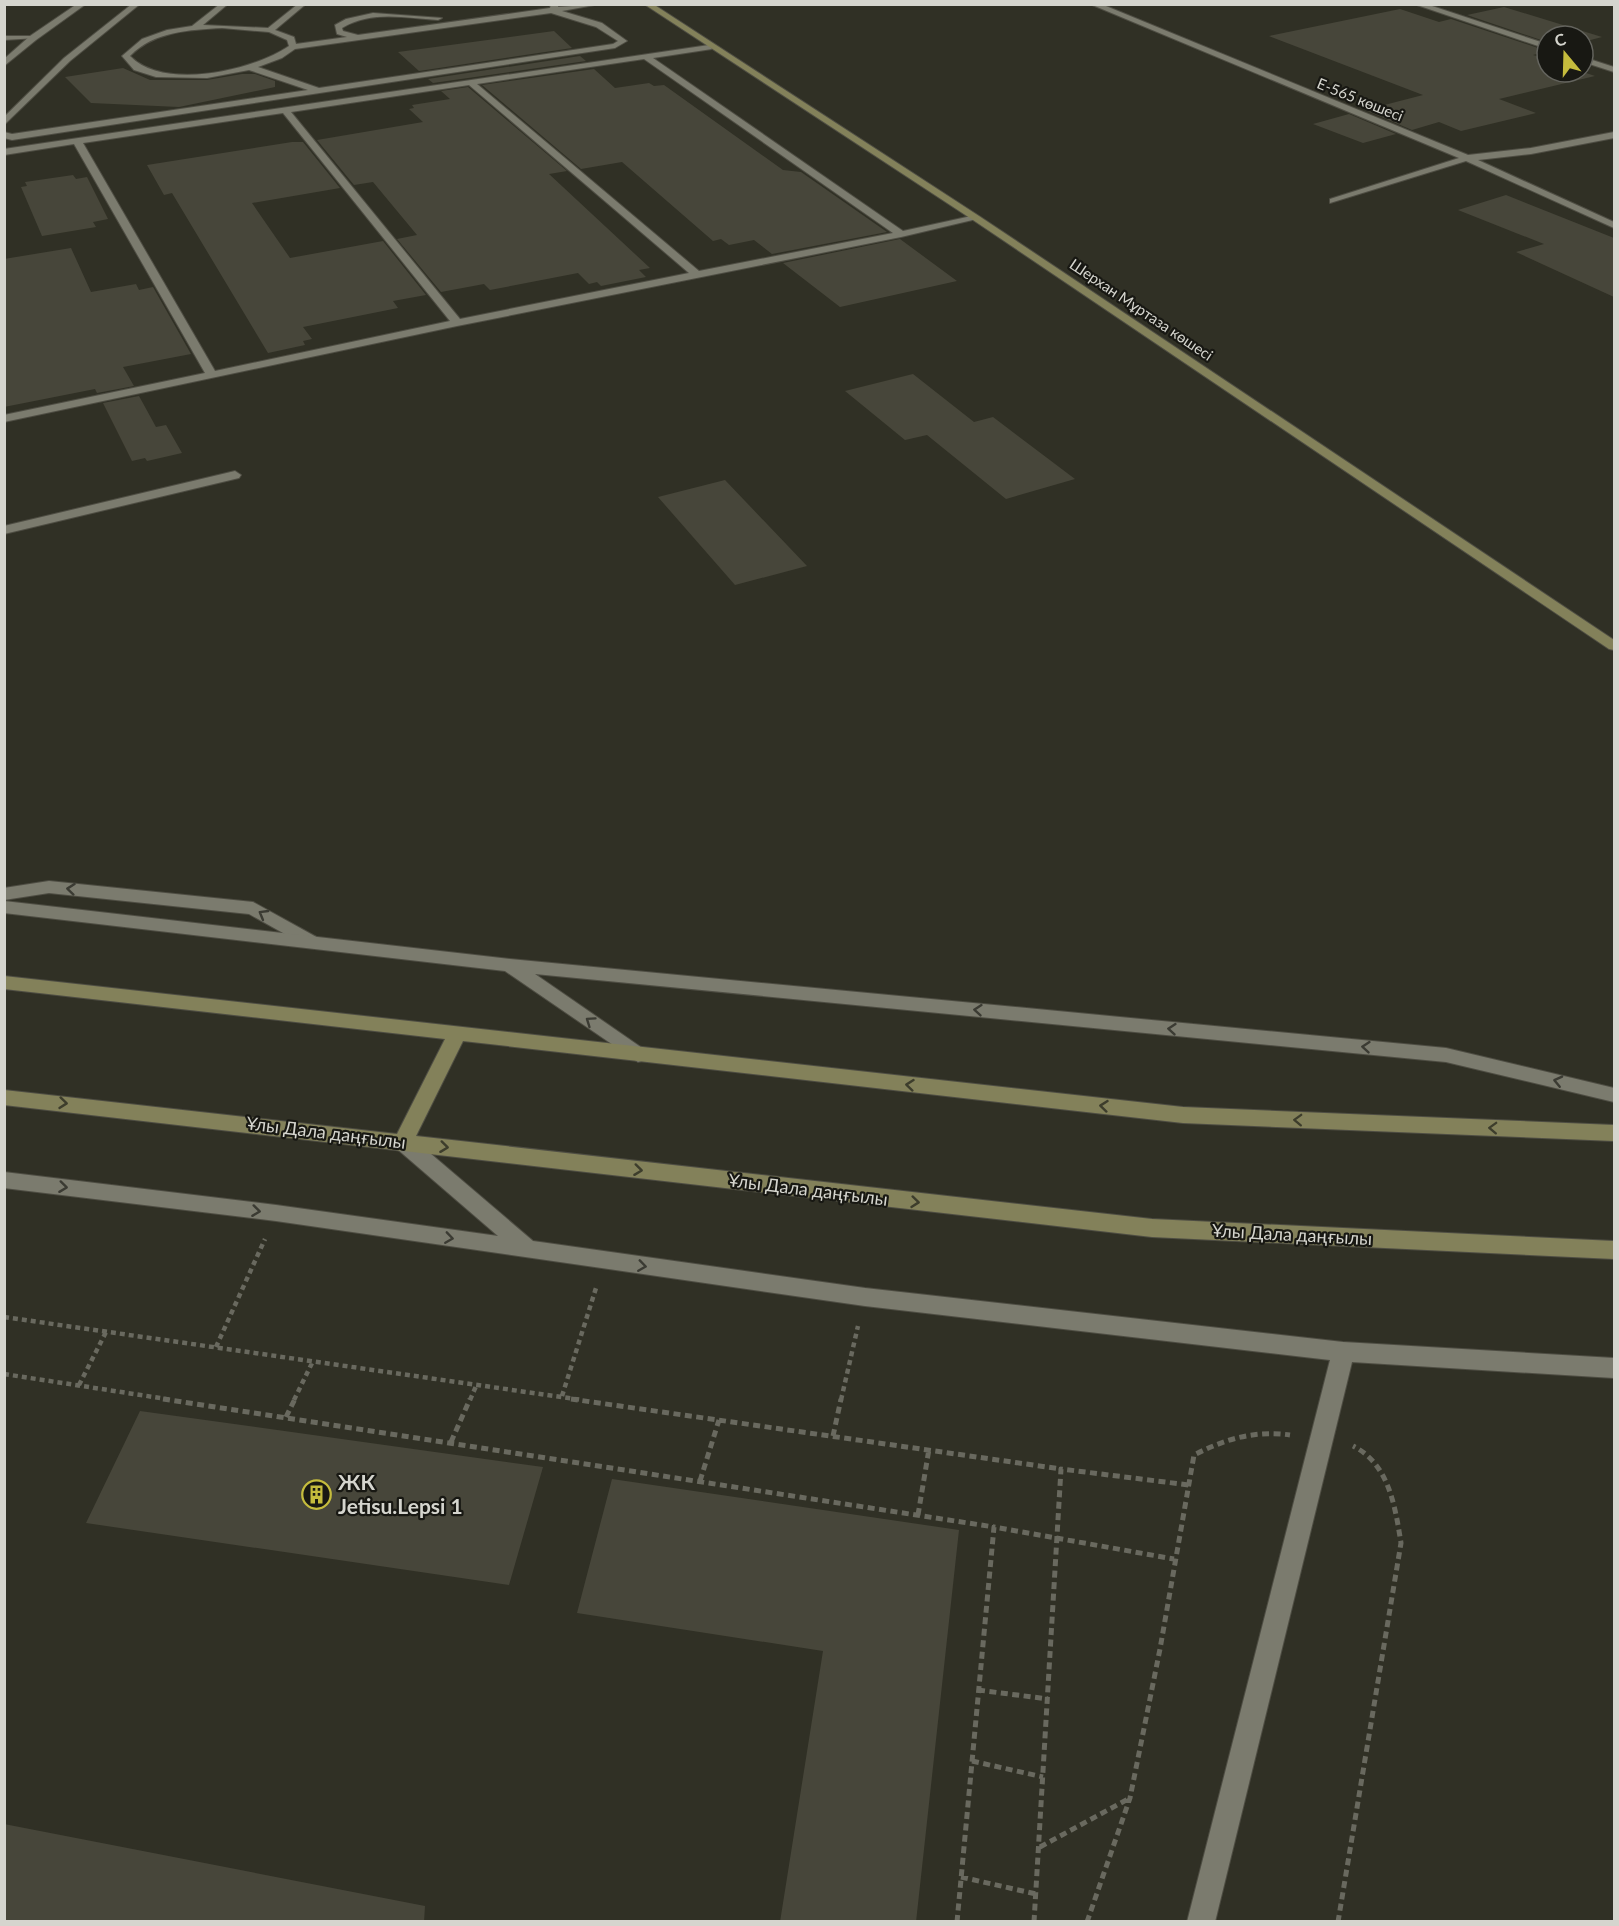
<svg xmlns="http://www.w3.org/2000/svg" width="1619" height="1926" font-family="Lato,sans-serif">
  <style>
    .building { fill: #47463a }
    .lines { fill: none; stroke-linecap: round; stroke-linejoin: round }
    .lane-casing { stroke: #4e4d43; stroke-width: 2 }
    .street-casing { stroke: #4e4d43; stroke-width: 2 }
    .secondary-casing { stroke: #4e4d43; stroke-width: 2 }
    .path-far1 { stroke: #69695f; stroke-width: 4.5; stroke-dasharray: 5 4; stroke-linecap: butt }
    .path { stroke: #69695f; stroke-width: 5; stroke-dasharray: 7 4.5; stroke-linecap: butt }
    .lane { fill: #7b7b6e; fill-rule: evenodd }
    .street { fill: #7b7b6e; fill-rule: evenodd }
    .secondary { fill: #83815a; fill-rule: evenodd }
    .oneway { stroke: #3b3b33 }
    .oneway2 { stroke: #3d3d2c }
    .labels { text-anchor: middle; stroke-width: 4.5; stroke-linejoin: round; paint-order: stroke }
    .far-street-label { font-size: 15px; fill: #d5d5ce; stroke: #181813 }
    .street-label { font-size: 18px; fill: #d5d5ce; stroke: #181813 }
    .near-poi-label { font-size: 21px; font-weight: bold; fill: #d5d5ce; stroke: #181813; text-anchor: start }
  </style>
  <rect width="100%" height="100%" fill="#303025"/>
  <path class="building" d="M1504 7 1602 37 1583 42V36H1547V42L1467 15Z
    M1400 9 1439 22 1451 19 1547 51 1533 55 1547 59V72H1583L1595 76 1499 99 1536 113 1461 131 1439 122 1412 130 1365 110 1423 95 1269 36Z
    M554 31 572 48 419 71 398 52Z
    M580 56 586 61 433 83 428 79Z
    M123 68 150 80H207L242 74H255L275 81V87L179 107 91 103 65 77Z
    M594 69 615 88 649 83 654 86 664 85 783 170 801 172 887 232 772 254 754 240 729 245 721 239 713 241 622 162 581 169 482 85Z
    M468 87 567 171 549 174 650 268 639 270 646 277 601 286 597 282 589 284 578 273 490 290 484 284 441 292 397 239 417 235 373 182 354 185 317 140 423 122 409 109 414 108 412 105 450 99 441 91Z
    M1349 114 1396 134 1363 143 1313 124Z
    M292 142H303L340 188 252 203 290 258 383 241 426 295 393 301 398 308 303 327 312 339 303 341 305 345 268 353 172 193 164 195 147 165Z
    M73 175 76 179 87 177 108 219 93 222 96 227 42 236 21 187 27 186 25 182Z
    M1506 195 1614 238V297L1516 252 1544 244 1458 210Z
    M900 239 957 281 840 307 783 263Z
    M71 248 91 292 136 284 139 290 153 287 191 354 123 367 134 386 97 393 95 389 4 407V259Z
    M913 374 974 422 993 417 1075 479 1006 499 927 435 905 440 845 391Z
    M139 396 156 427 166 425 182 453 147 461 145 458 132 461 103 403Z
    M725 480 807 566 735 585 658 497Z
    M140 1411 543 1467 509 1585 86 1523Z
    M612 1479 959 1530 916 1922H780L823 1651 577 1613Z
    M4 1824 425 1906 424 1922H4Z"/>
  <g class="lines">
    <defs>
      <path id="lane" d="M132 4H140L70 61 4 125V117L64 58Z
        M220 4H228L203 25 268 28 298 4H306L275 30 294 37 296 44 347 37 337 34 335 25 346 19 373 13 442 18 438 20C406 18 371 10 342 28L343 31 358 35 550 8 551 4H559L558 7 600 4 562 11 602 23 627 41 615 48 12 140 4 138V132L12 134 308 90 249 70 207 78 156 77 134 70 122 56 142 39 167 30 192 26ZM551 13 596 27 618 41 613 44 319 88 258 67 282 58 295 49ZM222 28 269 32 287 40 289 46C252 71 164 91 130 56 154 31 190 30 222 28Z
        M4 36H33L37 38 4 40Z
        M709 45 712 49 653 58 903 231 976 215 981 218 901 237 457 326 4 422V415L205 373 74 144 4 155V149ZM644 59 893 233 699 271 477 84ZM469 85 689 273 460 319 291 112ZM283 113 450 321 215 371 83 143Z
        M235 471 241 475 239 478 4 534V526Z
        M49 881 253 902 320 939 323 943 320 947H308L249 914 49 893 4 900V888Z"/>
      <path id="street" d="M77 4H86L36 40 4 66V59L30 36Z
        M1090 4H1101L1468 155 1531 148 1614 132V138L1531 154 1478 160 1614 222V228L1466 161 1330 203V199L1459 158Z
        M1414 4H1426L1547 44V49Z
        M1583 57 1614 67V72L1583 62Z
        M4 901 510 959 1446 1048 1614 1088V1102L1446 1062 535 974 645 1050 648 1055 645 1060 638 1062 505 971 4 913Z
        M403 1134 410 1136 533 1241 865 1288 1343 1342 1614 1358V1378L1352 1362 1215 1922H1187L1330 1360 865 1306 276 1221 4 1188V1172L276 1205 498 1236 396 1148 393 1142 396 1136Z"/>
      <path id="secondary" d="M644 4H653L979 216 1614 640V650L1609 649 973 220Z
        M4 976 1183 1107 1614 1125V1141L1183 1123 463 1041 416 1136 1152 1219 1614 1241V1259L1152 1237 4 1105V1090L397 1134 445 1039 4 989Z"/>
    </defs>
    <use href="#lane" class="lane-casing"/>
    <use href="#street" class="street-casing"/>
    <use href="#secondary" class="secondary-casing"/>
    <path class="path-far1" d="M4 1317 582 1400
      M216 1347 265 1239
      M4 1374 173 1400
      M79 1385 106 1332
      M562 1396 596 1288
      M294 1400 313 1361
      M470 1400 477 1384
      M841 1400 858 1326"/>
    <path class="path" d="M163 1399 994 1527
      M571 1399 1061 1469
      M286 1417 295 1399
      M833 1436 841 1399
      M451 1442 470 1399
      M700 1481 719 1420
      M918 1515 929 1449
      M978 1690 1048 1699
      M972 1761 1043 1777
      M1040 1847 1130 1798
      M961 1877 1036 1894
      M957 1922 994 1527 1174 1559
      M1034 1922 1061 1469 1189 1485
      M1087 1922 1130 1798 1160 1649 1194 1455C1225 1439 1255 1430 1290 1435
      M1338 1922 1401 1543C1395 1506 1389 1464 1353 1446"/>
    <use href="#lane" class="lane"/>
    <use href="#street" class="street"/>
    <use href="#secondary" class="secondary"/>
  </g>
  <defs><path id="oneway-chevron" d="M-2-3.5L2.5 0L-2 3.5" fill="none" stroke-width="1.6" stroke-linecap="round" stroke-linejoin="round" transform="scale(1.5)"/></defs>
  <g class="oneway">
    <use href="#oneway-chevron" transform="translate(71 889) rotate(-174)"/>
    <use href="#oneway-chevron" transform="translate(263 914) rotate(-150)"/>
    <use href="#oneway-chevron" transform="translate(978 1010) rotate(-175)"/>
    <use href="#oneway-chevron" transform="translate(590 1021) rotate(-145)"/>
    <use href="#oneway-chevron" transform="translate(1172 1029) rotate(-175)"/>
    <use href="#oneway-chevron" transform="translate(1366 1047) rotate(-175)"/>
    <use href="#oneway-chevron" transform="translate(1558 1081) rotate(-167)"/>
    <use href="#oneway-chevron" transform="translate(63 1187) rotate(7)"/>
    <use href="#oneway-chevron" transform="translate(256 1211) rotate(7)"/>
    <use href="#oneway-chevron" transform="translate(449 1238) rotate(8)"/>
    <use href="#oneway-chevron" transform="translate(642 1266) rotate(8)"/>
  </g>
  <g class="oneway2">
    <use href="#oneway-chevron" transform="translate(910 1085) rotate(-174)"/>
    <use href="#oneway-chevron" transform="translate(63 1103) rotate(6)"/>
    <use href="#oneway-chevron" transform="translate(1104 1106) rotate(-174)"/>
    <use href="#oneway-chevron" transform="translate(1298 1120) rotate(-178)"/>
    <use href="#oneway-chevron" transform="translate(1493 1128) rotate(-178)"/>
    <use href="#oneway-chevron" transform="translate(444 1147) rotate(7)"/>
    <use href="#oneway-chevron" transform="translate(638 1170) rotate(7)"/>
    <use href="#oneway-chevron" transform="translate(915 1202) rotate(6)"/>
  </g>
  <defs>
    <symbol id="building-ring" viewBox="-11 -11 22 22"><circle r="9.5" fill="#181813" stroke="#c5bc3d" stroke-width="1.5"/><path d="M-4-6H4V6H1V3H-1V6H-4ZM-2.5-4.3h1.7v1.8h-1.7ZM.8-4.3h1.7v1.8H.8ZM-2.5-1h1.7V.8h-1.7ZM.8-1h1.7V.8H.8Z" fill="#c5bc3d"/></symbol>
  </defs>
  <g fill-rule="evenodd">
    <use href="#building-ring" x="300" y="1478" width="33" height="33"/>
  </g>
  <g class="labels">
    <g class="far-street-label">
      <text transform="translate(1360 100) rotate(22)" y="5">Е-565 көшесі</text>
      <text transform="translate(1141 310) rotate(34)" y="5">Шерхан Мұртаза көшесі</text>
    </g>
    <g class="street-label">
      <text transform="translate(326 1133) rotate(7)" y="6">Ұлы Дала даңғылы</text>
      <text transform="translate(808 1190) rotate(7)" y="6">Ұлы Дала даңғылы</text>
      <text transform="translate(1292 1235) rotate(3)" y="6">Ұлы Дала даңғылы</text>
    </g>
    <g class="near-poi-label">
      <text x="338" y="1490">ЖК<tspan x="338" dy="24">Jetisu.Lepsi 1</tspan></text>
    </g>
  </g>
  <rect width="1619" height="1926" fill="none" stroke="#d5d5ce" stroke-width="12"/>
  <g transform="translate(1565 54) rotate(341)"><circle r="28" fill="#181813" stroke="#64645e" stroke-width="1.5"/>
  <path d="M0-4.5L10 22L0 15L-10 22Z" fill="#c5bc3d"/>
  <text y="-9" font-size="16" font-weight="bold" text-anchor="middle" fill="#d5d5ce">С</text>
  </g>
</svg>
